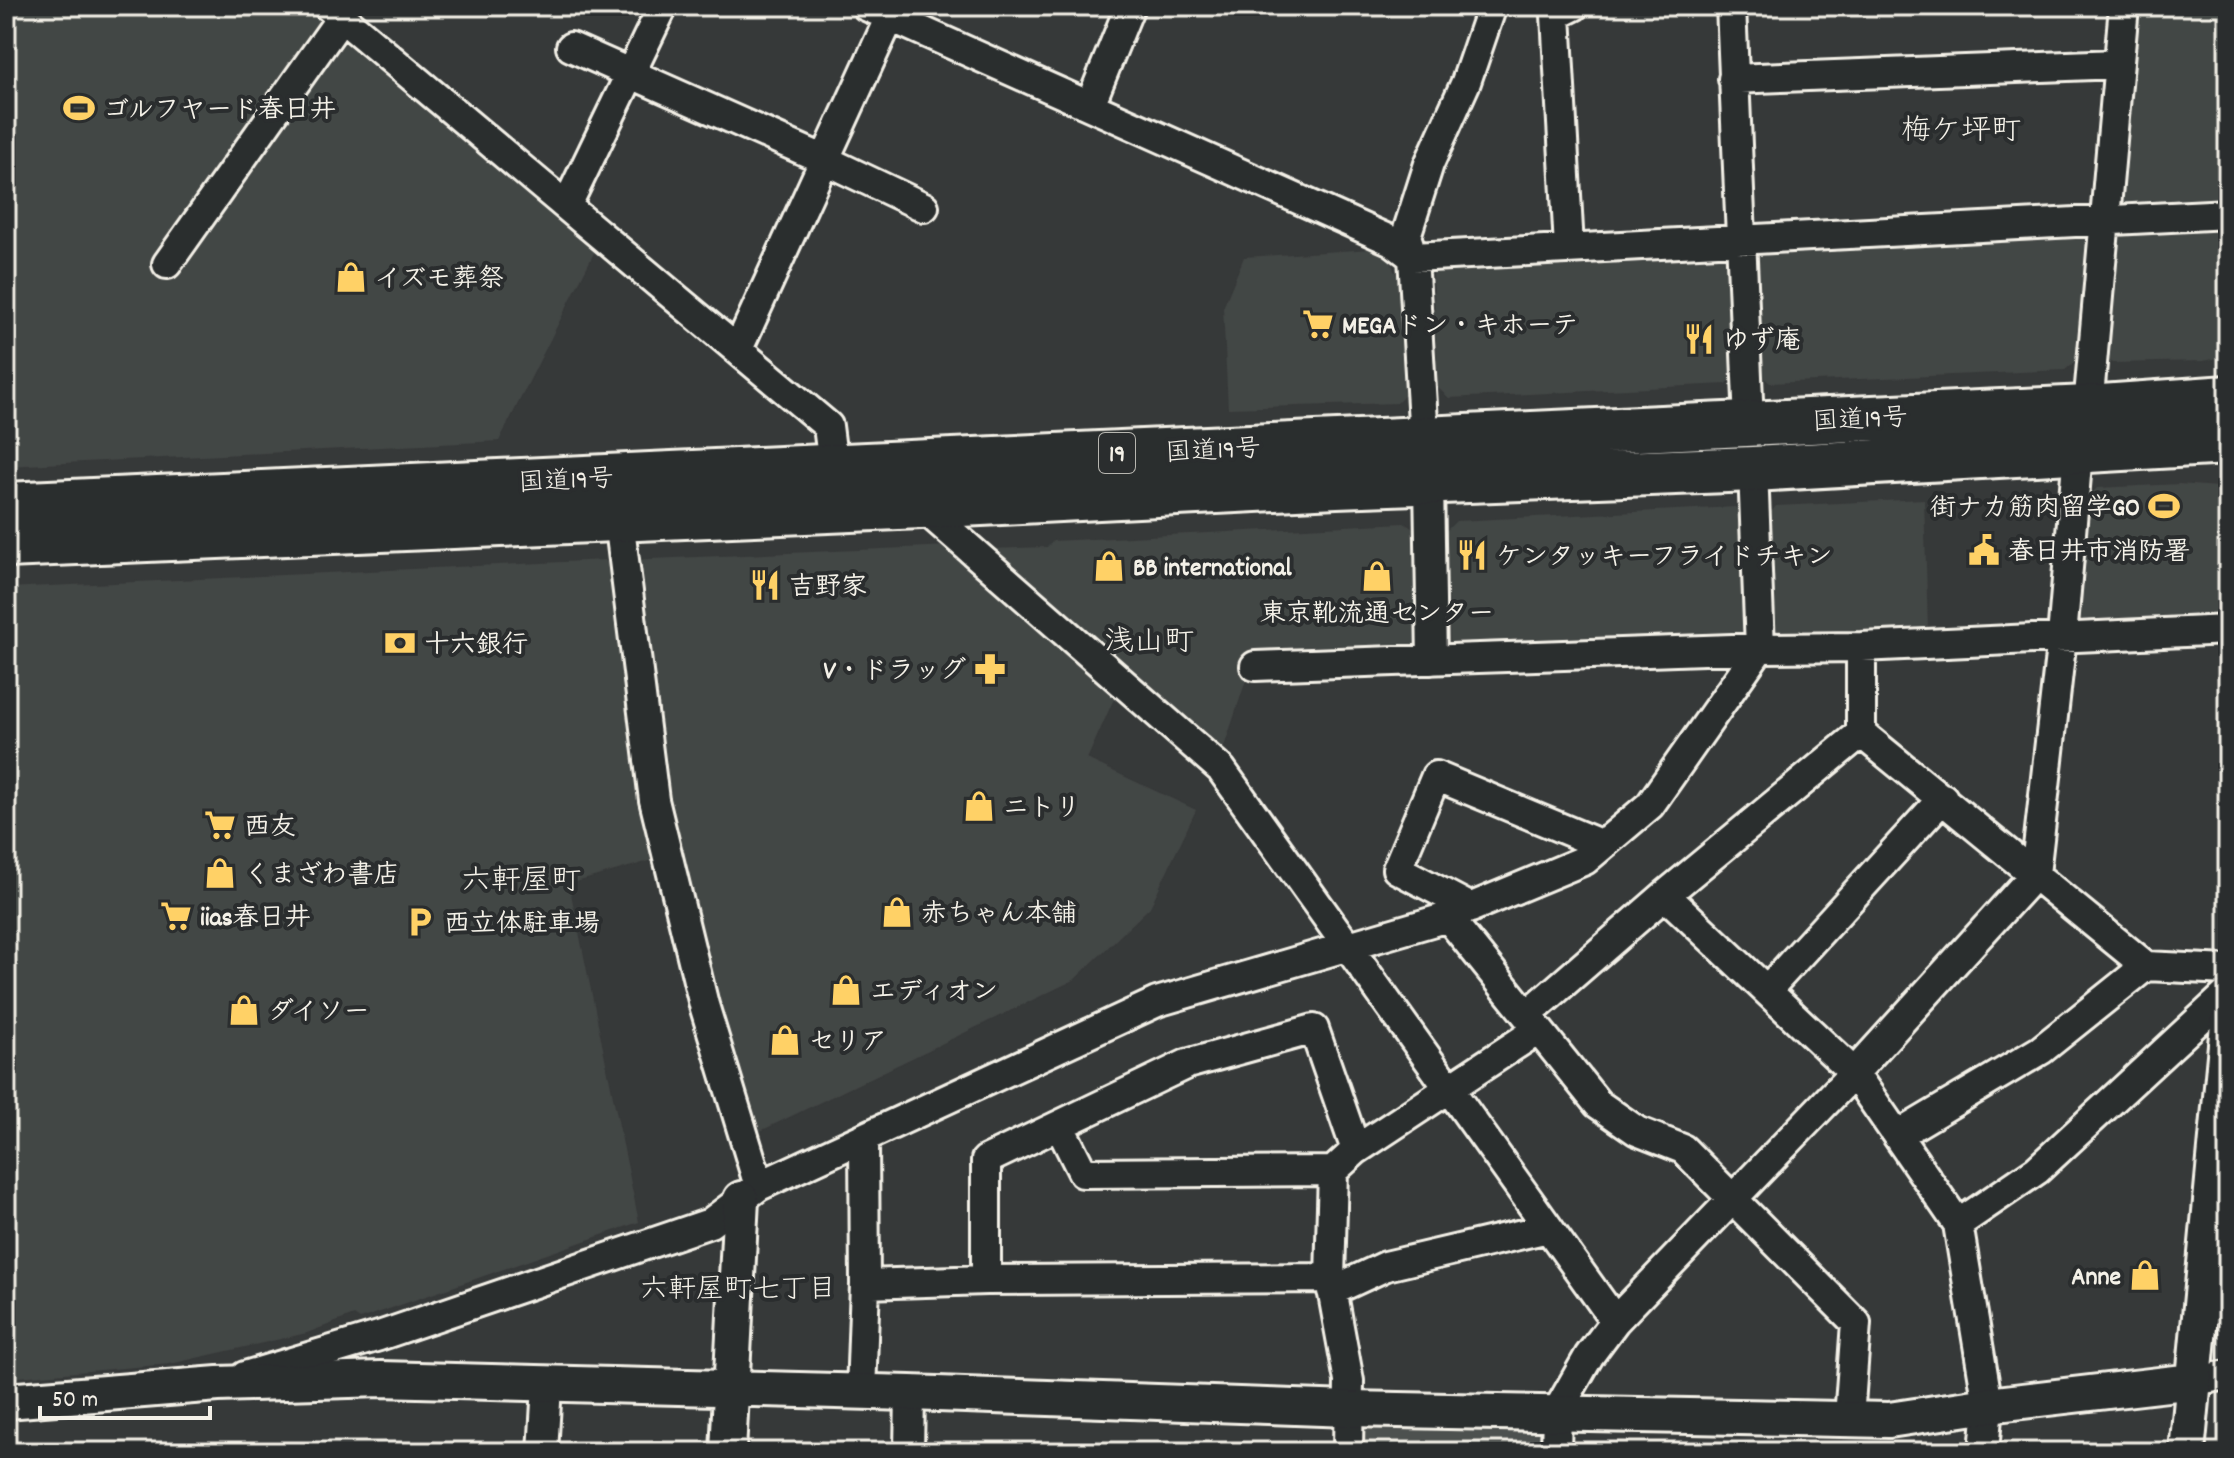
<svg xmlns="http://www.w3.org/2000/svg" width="2234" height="1458" font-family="Dekko,'Klee One',sans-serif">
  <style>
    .built { fill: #434645 }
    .green { fill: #4e514f; stroke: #a1a19c; stroke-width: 2 }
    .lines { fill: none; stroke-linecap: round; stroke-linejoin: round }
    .minor-casing { stroke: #f4f1e8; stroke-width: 34 }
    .tertiary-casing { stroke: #f4f1e8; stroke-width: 40 }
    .trunk-casing { stroke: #f4f1e8; stroke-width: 50 }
    .minor { stroke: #2a2d2e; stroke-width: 28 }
    .tertiary { stroke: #2a2d2e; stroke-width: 34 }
    .trunk { stroke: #2a2d2e; stroke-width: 44 }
    .labels { text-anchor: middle; stroke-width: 8; stroke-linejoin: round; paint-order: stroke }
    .shield { fill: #2a2d2e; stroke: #b7b6b0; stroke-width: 2 }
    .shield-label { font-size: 24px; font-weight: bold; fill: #f4f1e8 }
    .poi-label { font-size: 26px; font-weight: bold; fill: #f4f1e8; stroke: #2a2d2e; text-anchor: start }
    .street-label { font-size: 26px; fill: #f4f1e8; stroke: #2a2d2e }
    .neighbourhood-label { font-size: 28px; fill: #f4f1e8; stroke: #2a2d2e }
    .quarter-label { font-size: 30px; fill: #f4f1e8; stroke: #2a2d2e }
  </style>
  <rect width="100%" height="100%" fill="#363939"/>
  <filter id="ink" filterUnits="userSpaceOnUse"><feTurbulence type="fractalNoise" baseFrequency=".0125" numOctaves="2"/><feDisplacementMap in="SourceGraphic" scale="16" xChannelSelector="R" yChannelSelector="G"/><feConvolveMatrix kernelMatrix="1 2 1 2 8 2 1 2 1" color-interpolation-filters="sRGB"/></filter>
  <g filter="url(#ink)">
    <path class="built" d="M6 6H323L599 243 499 441 6 466Z
      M2138 6H2228V202L2124 207 2119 202Z
      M2228 231V356L2203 361 2113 363 2102 356 2115 243 2122 236Z
      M2088 237 2084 360H2077L2065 370 1770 383 1758 373 1752 262 1761 253Z
      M1388 248 1394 271 1403 278 1408 392 1397 403 1228 408 1223 308 1244 257Z
      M1725 255 1731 258 1738 374 1726 384 1449 398 1438 388 1433 274 1442 265Z
      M2179 484 2218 487 2228 492V611L2223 616 2078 623 2074 620 2088 497 2097 488Z
      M1924 499 1928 630 1778 637 1772 630 1767 517 1776 506Z
      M1735 507 1745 517 1751 631 1744 639 1450 646 1446 531 1456 521Z
      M1404 523 1415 530 1420 646 1252 662 1221 756 987 549 1047 547 1053 541Z
      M951 546 1117 692 1087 759 1196 810 1150 907 1074 980 750 1136 675 864 627 560Z
      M605 560 618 578 660 858 569 884 639 1222 360 1319 354 1315 307 1333 170 1364 6 1378V588Z"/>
    <path class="green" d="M1362 1427 1545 1432V1452H1361Z"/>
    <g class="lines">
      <defs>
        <path id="minor" d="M328 6 828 426 833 466
          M866 6 1392 241 1413 257 2228 214
          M1731 6 1749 423
          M571 47 825 160 924 207
          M1733 79 2118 64
          M1090 105 1130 6
          M567 205 663 6
          M1569 248 1556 15 1574 6
          M167 264 341 18
          M738 349 895 6
          M2088 408 2124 6
          M1424 439 1413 257 1406 236 1429 164 1466 82 1492 6
          M1429 482 1432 660
          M921 506 1221 769 1615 1321
          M619 520 654 800 704 1005 759 1186
          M1255 666 1760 648 1861 647 2228 630
          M1861 733 2146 966 2228 970
          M1861 733V647
          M1665 895 1854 1073 1958 1224 1988 1405 1984 1452
          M1471 908 1397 869 1436 776 1602 845
          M1448 917 1598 1104 1637 1131 1683 1149 1856 1323 1849 1418
          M1767 990 1943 798
          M1527 1015 1665 895 1861 733
          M1060 1127 1083 1173 1333 1171
          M1898 1135 2041 1050 2146 966
          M1958 1224 2037 1170 2228 993
          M986 1280V1160L1187 1064 1314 1029 1356 1150
          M865 1284 986 1280 1330 1278
          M1332 1291 1386 1266 1548 1228
          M245 1376 379 1336 710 1223 759 1186 1157 1002 1448 917 1585 860 1650 805 1760 648 1753 469
          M2193 1381 2228 1375
          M861 1392 865 1284 864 1140
          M543 1452 547 1386
          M909 1452 910 1393
          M1348 1452 1349 1381 1330 1278 1333 1171 1356 1150 1538 1030
          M1556 1452 1557 1412 1589 1356 1615 1321 1854 1073 2035 874 2062 637 2078 452"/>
        <path id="tertiary" d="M6 1401 218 1384 381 1379 910 1393 1349 1409 1889 1420 1988 1405 2193 1381
          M728 1452 741 1199
          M2187 1452 2228 1024"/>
        <path id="trunk" d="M6 505 2088 408 2228 398
          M6 545 921 506 1336 485 1753 469 2228 442"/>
      </defs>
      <use href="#minor" class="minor-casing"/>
      <use href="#tertiary" class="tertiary-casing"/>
      <use href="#trunk" class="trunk-casing"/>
      <use href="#minor" class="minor"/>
      <use href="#tertiary" class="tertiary"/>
      <use href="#trunk" class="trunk"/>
    </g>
  </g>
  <defs>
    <symbol id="stadium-bare" viewBox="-9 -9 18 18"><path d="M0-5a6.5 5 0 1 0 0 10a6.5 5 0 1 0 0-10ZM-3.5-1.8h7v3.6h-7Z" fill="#ffd166" stroke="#2a2d2e" stroke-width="2.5" paint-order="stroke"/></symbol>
    <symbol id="shop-bare" viewBox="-9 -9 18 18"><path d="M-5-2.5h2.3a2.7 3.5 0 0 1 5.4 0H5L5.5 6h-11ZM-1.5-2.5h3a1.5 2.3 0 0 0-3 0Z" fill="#ffd166" stroke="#2a2d2e" stroke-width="2.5" paint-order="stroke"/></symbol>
    <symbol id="supermarket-bare" viewBox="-9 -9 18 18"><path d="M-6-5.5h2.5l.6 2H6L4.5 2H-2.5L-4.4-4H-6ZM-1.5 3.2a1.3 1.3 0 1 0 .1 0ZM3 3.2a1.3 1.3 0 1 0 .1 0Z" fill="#ffd166" stroke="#2a2d2e" stroke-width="2.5" paint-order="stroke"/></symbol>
    <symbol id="restaurant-bare" viewBox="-9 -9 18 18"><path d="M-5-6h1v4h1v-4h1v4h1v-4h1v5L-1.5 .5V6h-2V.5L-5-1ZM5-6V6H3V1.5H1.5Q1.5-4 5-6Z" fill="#ffd166" stroke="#2a2d2e" stroke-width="2.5" paint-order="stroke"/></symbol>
    <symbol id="civic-bare" viewBox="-9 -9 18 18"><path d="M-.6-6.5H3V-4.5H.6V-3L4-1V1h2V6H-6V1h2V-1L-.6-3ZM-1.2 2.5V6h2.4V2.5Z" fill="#ffd166" stroke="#2a2d2e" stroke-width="2.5" paint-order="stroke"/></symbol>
    <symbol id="bank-bare" viewBox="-9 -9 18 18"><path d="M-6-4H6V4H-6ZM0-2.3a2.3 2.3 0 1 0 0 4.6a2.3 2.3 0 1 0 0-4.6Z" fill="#ffd166" stroke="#2a2d2e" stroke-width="2.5" paint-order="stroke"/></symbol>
    <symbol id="pharmacy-bare" viewBox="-9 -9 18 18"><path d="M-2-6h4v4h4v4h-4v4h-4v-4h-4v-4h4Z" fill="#ffd166" stroke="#2a2d2e" stroke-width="2.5" paint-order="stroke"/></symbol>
    <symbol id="parking-bare" viewBox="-9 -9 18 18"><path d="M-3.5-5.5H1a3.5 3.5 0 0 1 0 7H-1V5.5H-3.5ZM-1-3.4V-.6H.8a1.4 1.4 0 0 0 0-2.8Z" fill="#ffd166" stroke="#2a2d2e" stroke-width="2.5" paint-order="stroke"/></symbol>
  </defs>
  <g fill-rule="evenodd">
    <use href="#stadium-bare" x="57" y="86" width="44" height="44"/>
    <use href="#shop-bare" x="329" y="255" width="44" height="44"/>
    <use href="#supermarket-bare" x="1296" y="302" width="44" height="44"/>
    <use href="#restaurant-bare" x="1677" y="317" width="44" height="44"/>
    <use href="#stadium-bare" x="2142" y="484" width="44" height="44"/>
    <use href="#civic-bare" x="1962" y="528" width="44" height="44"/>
    <use href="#restaurant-bare" x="1450" y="533" width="44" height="44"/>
    <use href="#shop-bare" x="1087" y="544" width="44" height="44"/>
    <use href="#shop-bare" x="1355" y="554" width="44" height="44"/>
    <use href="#restaurant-bare" x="743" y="563" width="44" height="44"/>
    <use href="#bank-bare" x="378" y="621" width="44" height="44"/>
    <use href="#pharmacy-bare" x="968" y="647" width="44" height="44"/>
    <use href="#shop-bare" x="957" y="784" width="44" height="44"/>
    <use href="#supermarket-bare" x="198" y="803" width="44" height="44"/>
    <use href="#shop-bare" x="198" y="851" width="44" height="44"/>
    <use href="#shop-bare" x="875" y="890" width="44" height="44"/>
    <use href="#supermarket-bare" x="154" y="894" width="44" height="44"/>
    <use href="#parking-bare" x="398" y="900" width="44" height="44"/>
    <use href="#shop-bare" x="824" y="968" width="44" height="44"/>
    <use href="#shop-bare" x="222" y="988" width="44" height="44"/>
    <use href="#shop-bare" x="763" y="1018" width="44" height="44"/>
    <use href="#shop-bare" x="2123" y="1253" width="44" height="44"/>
  </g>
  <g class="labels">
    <rect class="shield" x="1099" y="433" width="36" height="40" rx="6"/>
    <g class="shield-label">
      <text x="1117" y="461">19</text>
    </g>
    <g class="poi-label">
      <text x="103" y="117">ゴルフヤード春日井</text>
      <text x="375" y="286">イズモ葬祭</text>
      <text x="1342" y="333">MEGAドン・キホーテ</text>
      <text x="1723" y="348">ゆず庵</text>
      <text x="2140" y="515" text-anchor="end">街ナカ筋肉留学GO</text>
      <text x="2008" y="559">春日井市消防署</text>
      <text x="1496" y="564">ケンタッキーフライドチキン</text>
      <text x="1133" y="575">BB international</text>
      <text x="789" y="594">吉野家</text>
      <text x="1377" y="621" text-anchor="middle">東京靴流通センター</text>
      <text x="424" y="652">十六銀行</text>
      <text x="966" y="678" text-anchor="end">V・ドラッグ</text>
      <text x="1003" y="815">ニトリ</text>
      <text x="244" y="834">西友</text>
      <text x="244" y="882">くまざわ書店</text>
      <text x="921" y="921">赤ちゃん本舗</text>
      <text x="200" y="925">iias春日井</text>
      <text x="444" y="931">西立体駐車場</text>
      <text x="870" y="999">エディオン</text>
      <text x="268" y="1019">ダイソー</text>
      <text x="809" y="1049">セリア</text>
      <text x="2121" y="1284" text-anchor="end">Anne</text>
    </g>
    <g class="street-label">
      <text transform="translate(1860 418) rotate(-3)" y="9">国道19号</text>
      <text transform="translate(1213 449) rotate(-3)" y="9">国道19号</text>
      <text transform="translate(566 479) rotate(-3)" y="9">国道19号</text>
    </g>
    <g class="neighbourhood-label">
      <text x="738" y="1297">六軒屋町七丁目</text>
    </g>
    <g class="quarter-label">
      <text x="1961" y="139">梅ケ坪町</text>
      <text x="1149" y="650">浅山町</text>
      <text x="521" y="889">六軒屋町</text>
    </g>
  </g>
  <rect width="2234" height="1458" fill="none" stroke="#2a2d2e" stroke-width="32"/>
  <rect x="16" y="16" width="2202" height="1426" fill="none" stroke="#f4f1e8" stroke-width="3" filter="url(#ink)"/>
  <path d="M40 1406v12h170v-12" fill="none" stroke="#f4f1e8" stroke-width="4"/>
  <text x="52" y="1406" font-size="24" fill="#f4f1e8" stroke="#2a2d2e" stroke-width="6" paint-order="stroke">50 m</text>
</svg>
